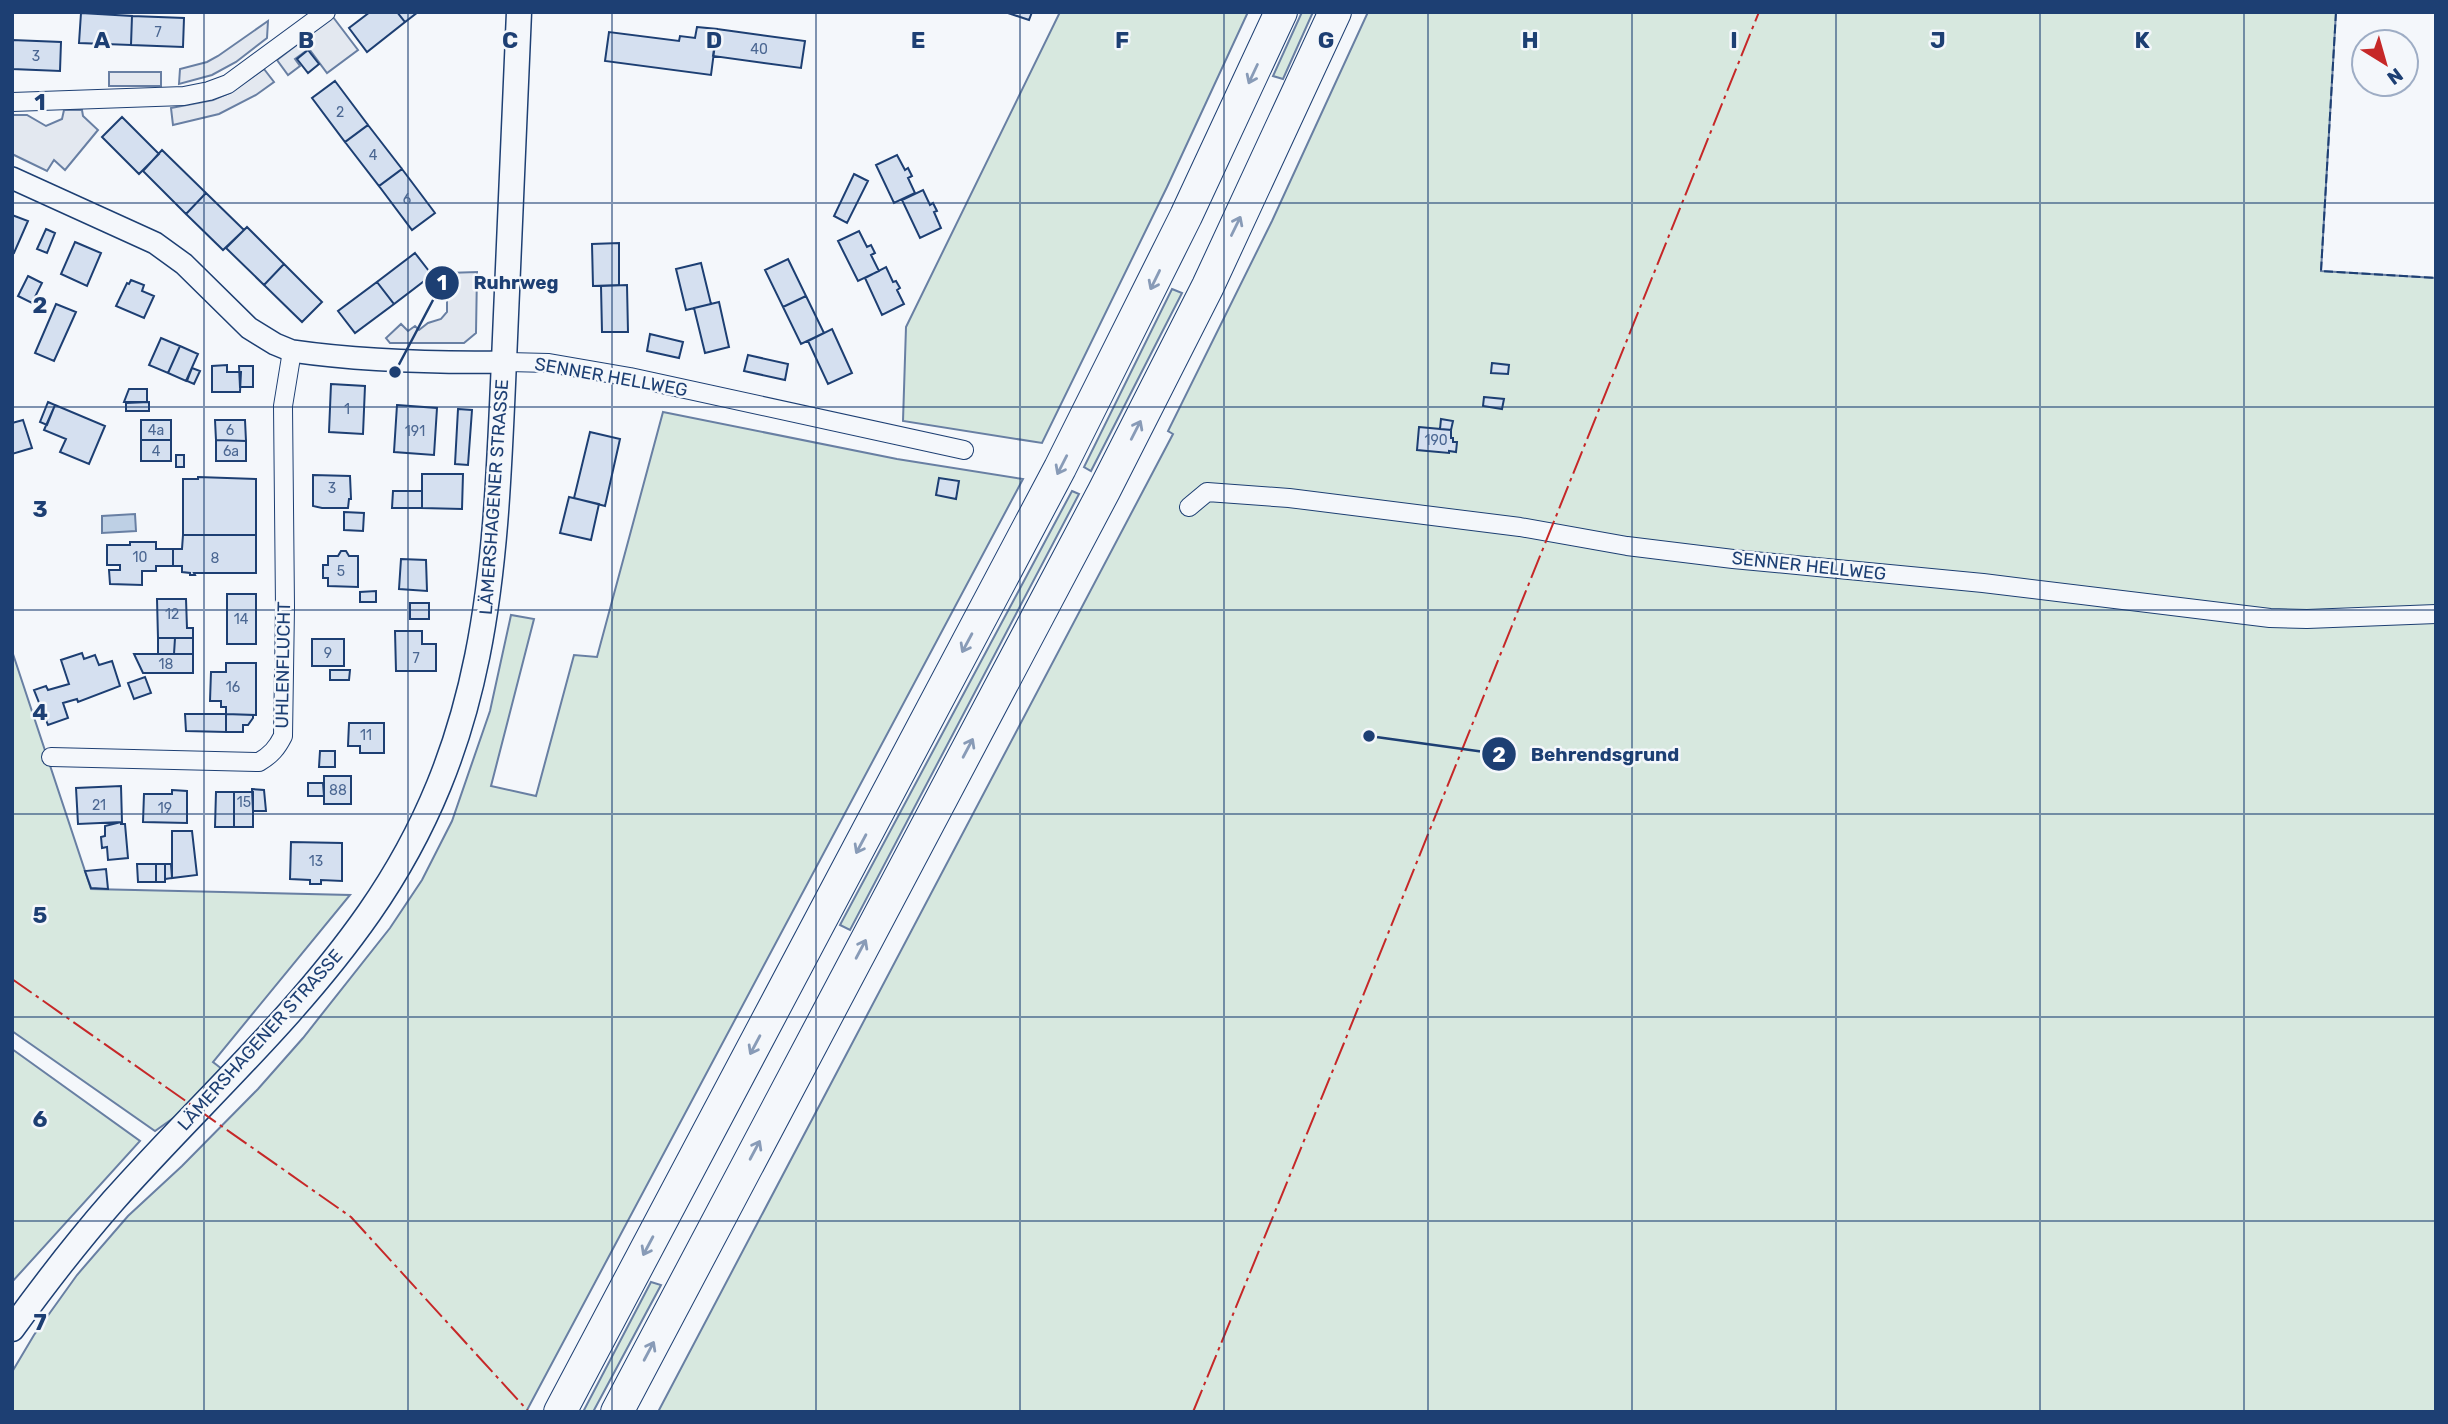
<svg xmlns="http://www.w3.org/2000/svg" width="2448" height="1424" font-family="Rubik,sans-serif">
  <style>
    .green { fill: #d7e8df; stroke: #687fa3; stroke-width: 2 }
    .parking { fill: #e3e8f0; stroke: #687fa3; stroke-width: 2 }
    .water { fill: #bed0e5; stroke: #687fa3; stroke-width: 2 }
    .building { fill: #d5e0f0; stroke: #1d3f73; stroke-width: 2 }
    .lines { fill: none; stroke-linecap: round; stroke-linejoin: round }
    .minor-casing { stroke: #1d3f73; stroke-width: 20 }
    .tertiary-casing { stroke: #1d3f73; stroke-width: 24 }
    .secondary-casing { stroke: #1d3f73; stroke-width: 27 }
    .motorway-casing { stroke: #1d3f73; stroke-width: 34 }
    .minor { stroke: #f4f7fb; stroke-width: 18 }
    .tertiary { stroke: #f4f7fb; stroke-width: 21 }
    .secondary { stroke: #f4f7fb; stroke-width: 24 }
    .motorway { stroke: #f4f7fb; stroke-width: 32 }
    .fence { stroke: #1d3f73; stroke-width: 2; stroke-dasharray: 9 3.5; stroke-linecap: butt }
    .power { stroke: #c62828; stroke-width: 2; stroke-dasharray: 24 5 3.5 5; stroke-linecap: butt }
    .oneway { stroke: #889bb7 }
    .grid { fill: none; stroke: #1d3f73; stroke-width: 2; stroke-opacity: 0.55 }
    .labels { text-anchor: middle; stroke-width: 5; stroke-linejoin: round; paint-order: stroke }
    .number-label { font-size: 14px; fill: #4b6792 }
    .street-label { font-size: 18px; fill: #1d3f73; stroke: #f4f7fb }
    .grid-label { font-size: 23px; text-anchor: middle; font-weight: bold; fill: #1d3f73; stroke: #f4f7fb; stroke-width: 5; stroke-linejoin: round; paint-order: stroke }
    .leader { fill: none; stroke: #1d3f73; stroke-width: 2.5 }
    .callout-dot { fill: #1d3f73; stroke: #f4f7fb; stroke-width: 2.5 }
    .mark-label { font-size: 21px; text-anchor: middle; font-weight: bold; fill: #fff }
    .callout-label { font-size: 19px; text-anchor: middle; font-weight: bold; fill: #1d3f73; stroke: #f4f7fb; stroke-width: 5; stroke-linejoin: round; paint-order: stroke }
  </style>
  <rect width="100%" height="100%" fill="#f4f7fb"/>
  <path class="green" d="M1060 12H1248L1167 187 1042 443 903 421 906 327Z
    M1302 12H1313L1283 79 1273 76Z
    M1368 12H2336L2321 271 2436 278V1412H658L1173 434 1168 431 1272 221Z
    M1172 289 1182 293 1091 471 1084 467Z
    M663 412 897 459 1023 479 526 1412H12V1372L34 1335 77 1275 128 1216 182 1166 258 1089 303 1038 390 928 422 880 452 821 490 711 511 615 534 619 491 786 536 796 574 655 597 657Z
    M1072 491 1079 494 850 930 840 925Z
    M12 651 91 889 350 895 213 1062 222 1069 179 1114 155 1131 12 1031Z
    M12 1049 140 1141 12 1282Z
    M651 1282 661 1285 593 1412H583Z"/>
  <path class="parking" d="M333 17 358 50 327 73 309 49 295 59 300 66 288 75 277 60Z
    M268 21 267 38 236 62 212 75 179 84 180 69 207 62 218 56Z
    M264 69 274 82 256 95 219 114 173 125 171 108 213 100 229 93Z
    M109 72H161V86H109Z
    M64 110H82L83 116 98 130 65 170 54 160 47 171 12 154V115H27L46 126 62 119Z
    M477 272 476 333 464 343H390L386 338 401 324 408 331 415 326 419 330 428 323 441 319 447 312V273Z"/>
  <path class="water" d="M135 514 136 531 102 533V516Z"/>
  <path class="building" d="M370 12H397L405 22 367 52 349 28Z
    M397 12H418L405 22Z
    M1005 12H1032L1029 20Z
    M81 13 132 16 131 45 79 43Z
    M132 16 184 18 183 47 131 45Z
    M697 27 717 29 711 75 605 61 609 32 679 41 680 36 695 38Z
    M717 29 805 41 801 68 713 56Z
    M12 40 61 42 60 71 12 69Z
    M308 50 319 64 308 73 297 59Z
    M335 81 368 125 345 142 312 98Z
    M122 117 159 154 139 174 102 137Z
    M368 125 402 169 379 186 345 142Z
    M162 150 206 193 186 214 143 171Z
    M897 155 905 170 908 168 912 176 908 178 915 193 894 203 876 165Z
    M402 169 435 213 412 230 379 186Z
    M854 174 868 181 847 223 834 216Z
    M923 190 930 205 933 203 937 211 934 212 941 228 920 238 902 200Z
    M206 193 244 230 223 250 186 214Z
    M12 215 28 221 14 253 12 252Z
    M247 227 284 264 264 285 226 248Z
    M46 229 55 233 47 253 37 249Z
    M859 231 867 247 871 245 875 253 871 255 879 271 858 281 838 241Z
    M75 242 101 253 87 286 61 274Z
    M619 243V285L593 286 592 244Z
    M415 253 432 275 394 304 377 282Z
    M788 259 806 296 783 307 765 270Z
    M701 263 711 304 686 310 676 269Z
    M284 264 322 302 302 322 264 285Z
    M886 267 893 282 896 281 900 288 897 290 904 304 882 315 865 278Z
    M28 276 42 283 32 303 18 296Z
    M131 280 144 285 142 291 154 296 144 318 116 306 127 283 129 284Z
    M377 282 394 304 355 333 338 311Z
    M627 285 628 332H602L601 286Z
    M806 296 824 333 801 344 783 307Z
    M719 302 729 347 705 353 694 308Z
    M56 304 76 312 54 361 35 353Z
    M832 329 852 373 828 384 808 341Z
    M650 334 683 342 679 358 647 351Z
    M161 338 180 346 168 373 149 365Z
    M180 346 198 354 186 381 168 373Z
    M748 355 788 364 785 380 744 371Z
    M1492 363 1509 365 1508 374 1491 373Z
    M227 365V372H241L240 392H212V366Z
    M239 366H253V387H240Z
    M192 368 200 371 194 384 187 381Z
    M331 384 365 386 363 434 329 432Z
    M129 389H147V402H124Z
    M1484 397 1504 399 1502 409 1483 406Z
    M48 402 55 405 47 425 40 422Z
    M149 402V411H126V403Z
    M55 405 105 426 89 464 60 452 66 439 44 430Z
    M397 405 437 408 434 455 394 452Z
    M458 409 472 410 468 465 455 464Z
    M1441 419 1453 421 1451 430 1440 429Z
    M23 420 32 448 12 454V423Z
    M141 420H171V440H141Z
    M215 420H245L246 441 216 440Z
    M1419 427 1451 430V438H1453V442H1457L1456 452 1449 451V453L1417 450Z
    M590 432 620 439 605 506 574 498Z
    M141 440H171V461H141Z
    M216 440 246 441V461H216Z
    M176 455H184V467H176Z
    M422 474H463L462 509 422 508Z
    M313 475 350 476 351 499H349L348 508H322L313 506Z
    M198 477 256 479V535H183V479H198Z
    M939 478 959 481 956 499 936 495Z
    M393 491H422V508H392Z
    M569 497 599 504 591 540 560 533Z
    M344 512 364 513 363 531 344 530Z
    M183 535H256V573H194L195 575H190V573L182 572V566H173V549H182Z
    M130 542H156V549H173V566H156V571H142V585L110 584 109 570H120V565H107V545H130Z
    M341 551H346L349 556H358V587L328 586V578H323V565H328V556H338Z
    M401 559 426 560 427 591 399 589Z
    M376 591V602H360V592Z
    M227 594H256V644H227Z
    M157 599H186L187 628H193V638H158Z
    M410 603H429V619H410Z
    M395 631H422V644H436V671H396Z
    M158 638H175L174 654H158Z
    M175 638H193V654H174Z
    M312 639H344V666H312Z
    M82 653 84 659 95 655 99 665 112 661 120 686 78 702 77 699 63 703 68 718 48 725 34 690 46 686 48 690 69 684 61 660Z
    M134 654H193V673H143Z
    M226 663H256V715L226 714V707H221V701H210L211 672H226Z
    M330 670H350L349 680H330Z
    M145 677 151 693 134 699 128 683Z
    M185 714H226V732L186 731Z
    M226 714 253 715V718L248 725H243V732H226Z
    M349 723H384V753H360V746H348Z
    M320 751H335V767H319Z
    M324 776H351V804H324Z
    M308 783H323L324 796H308Z
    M121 786 122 822 78 824 76 788Z
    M252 789 264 790 266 811H253Z
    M172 790 187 791V823L143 822 144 794H172Z
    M216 792H234V827H215Z
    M234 792H253V827H234Z
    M121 822V824H125L128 858 108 860 107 847 102 848 101 837 105 836V826Z
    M172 831H192L197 875 172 878Z
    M291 842 342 843V881L321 880V884H310V880L290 879Z
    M137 864H156V882H138Z
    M156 864H165V882H156Z
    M165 864H171L172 878 165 879Z
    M106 869 108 889 91 888 85 871Z"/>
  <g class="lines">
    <defs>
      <path id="minor" d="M12 102 184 96 209 91 228 84 326 12
        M504 362 549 363 630 377 964 450
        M1189 507 1207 492 1289 498 1520 527 1627 546 1733 559 1983 583 2270 618 2307 619 2436 614
        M51 757 259 762C271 755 277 748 283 736L285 607 283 406 292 351"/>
      <path id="tertiary" d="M12 178 155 243 184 264 249 328 275 344 292 351C362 361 434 363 504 362"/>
      <path id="secondary" d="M12 1329C44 1285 77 1242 113 1201 198 1105 295 1019 369 913 491 738 495 565 504 361 510 244 514 128 519 12"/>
      <path id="motorway" d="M560 1412 1060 468 1186 216 1281 12
        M617 1412 1104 491 1208 286 1335 12"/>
    </defs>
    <use href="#minor" class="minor-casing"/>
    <use href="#tertiary" class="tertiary-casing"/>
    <use href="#secondary" class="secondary-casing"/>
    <use href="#motorway" class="motorway-casing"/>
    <use href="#minor" class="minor"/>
    <use href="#tertiary" class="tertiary"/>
    <use href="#secondary" class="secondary"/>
    <use href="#motorway" class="motorway"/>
    <path class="fence" d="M2336 12 2321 271 2436 278"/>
    <path class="power" d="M12 979 351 1217 529 1412
      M1193 1412 1344 1043 1759 12"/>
  </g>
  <defs><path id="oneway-shaft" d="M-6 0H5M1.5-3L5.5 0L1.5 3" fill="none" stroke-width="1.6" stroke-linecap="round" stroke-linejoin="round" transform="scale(1.75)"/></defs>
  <g class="oneway">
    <use href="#oneway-shaft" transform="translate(1253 74) rotate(115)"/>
    <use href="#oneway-shaft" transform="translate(1236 226) rotate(-64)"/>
    <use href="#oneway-shaft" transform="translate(1155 280) rotate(116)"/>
    <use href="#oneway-shaft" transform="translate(1136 430) rotate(-63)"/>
    <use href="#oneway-shaft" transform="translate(1062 465) rotate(117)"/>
    <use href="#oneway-shaft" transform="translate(967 643) rotate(118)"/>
    <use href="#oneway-shaft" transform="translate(968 748) rotate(-62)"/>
    <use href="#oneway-shaft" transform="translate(861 844) rotate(118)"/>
    <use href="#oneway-shaft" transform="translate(861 949) rotate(-62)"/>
    <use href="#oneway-shaft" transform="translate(755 1045) rotate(118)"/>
    <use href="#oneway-shaft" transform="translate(755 1150) rotate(-62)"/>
    <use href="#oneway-shaft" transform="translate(648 1246) rotate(118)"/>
    <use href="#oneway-shaft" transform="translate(649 1351) rotate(-62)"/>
  </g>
  <path class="grid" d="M204 12V1412M408 12V1412M612 12V1412M816 12V1412M1020 12V1412M1224 12V1412M1428 12V1412M1632 12V1412M1836 12V1412M2040 12V1412M2244 12V1412M12 203H2436M12 407H2436M12 610H2436M12 814H2436M12 1017H2436M12 1221H2436"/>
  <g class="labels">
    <g class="number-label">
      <text x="158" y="37">7</text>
      <text x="759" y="54">40</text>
      <text x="36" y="61">3</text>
      <text x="340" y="117">2</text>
      <text x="373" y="160">4</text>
      <text x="407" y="204">6</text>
      <text x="347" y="414">1</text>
      <text x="156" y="435">4a</text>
      <text x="230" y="435">6</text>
      <text x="415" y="436">191</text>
      <text x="1436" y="445">190</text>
      <text x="156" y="456">4</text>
      <text x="231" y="456">6a</text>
      <text x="332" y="493">3</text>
      <text x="140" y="562">10</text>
      <text x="215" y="563">8</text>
      <text x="341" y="576">5</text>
      <text x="172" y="619">12</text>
      <text x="241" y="624">14</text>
      <text x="328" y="658">9</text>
      <text x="416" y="663">7</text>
      <text x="166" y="669">18</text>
      <text x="233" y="692">16</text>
      <text x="366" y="740">11</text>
      <text x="338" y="795">88</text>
      <text x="244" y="807">15</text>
      <text x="99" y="810">21</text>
      <text x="165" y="813">19</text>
      <text x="316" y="866">13</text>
    </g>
    <g class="street-label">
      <text transform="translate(611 377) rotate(10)" y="6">SENNER HELLWEG</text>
      <text transform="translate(494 497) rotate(-86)" y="6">LÄMERSHAGENER STRASSE</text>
      <text transform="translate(1809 566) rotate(6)" y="6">SENNER HELLWEG</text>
      <text transform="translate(283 665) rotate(-89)" y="6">UHLENFLUCHT</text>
      <text transform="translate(260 1040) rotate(-48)" y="6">LÄMERSHAGENER STRASSE</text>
    </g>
  </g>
  <g class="grid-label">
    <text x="102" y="48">A</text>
    <text x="306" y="48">B</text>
    <text x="510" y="48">C</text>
    <text x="714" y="48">D</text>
    <text x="918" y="48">E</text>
    <text x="1122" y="48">F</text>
    <text x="1326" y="48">G</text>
    <text x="1530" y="48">H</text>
    <text x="1734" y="48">I</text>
    <text x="1938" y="48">J</text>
    <text x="2142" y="48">K</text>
    <text x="40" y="110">1</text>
    <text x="40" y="313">2</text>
    <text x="40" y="517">3</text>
    <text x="40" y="720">4</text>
    <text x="40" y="923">5</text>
    <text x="40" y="1127">6</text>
    <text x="40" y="1330">7</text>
  </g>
  <path class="leader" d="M395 372L442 283M1369 736L1499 754"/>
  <g class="callout-dot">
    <circle cx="395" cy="372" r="7"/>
    <circle cx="1369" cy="736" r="7"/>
    <circle cx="442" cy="283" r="18"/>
    <circle cx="1499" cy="754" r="18"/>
  </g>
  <g class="mark-label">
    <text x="442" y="290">1</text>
    <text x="1499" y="762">2</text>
  </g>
  <g class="callout-label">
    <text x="516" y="289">Ruhrweg</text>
    <text x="1605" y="761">Behrendsgrund</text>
  </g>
  <rect width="2448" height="1424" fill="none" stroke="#1d3f73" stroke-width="28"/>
  <g transform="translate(2385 63) rotate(143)"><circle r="33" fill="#f4f7fb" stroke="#9eadc5" stroke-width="2"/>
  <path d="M0-5L12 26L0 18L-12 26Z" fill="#c62828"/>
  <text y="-10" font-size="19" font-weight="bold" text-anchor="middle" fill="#1d3f73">N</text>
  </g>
</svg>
